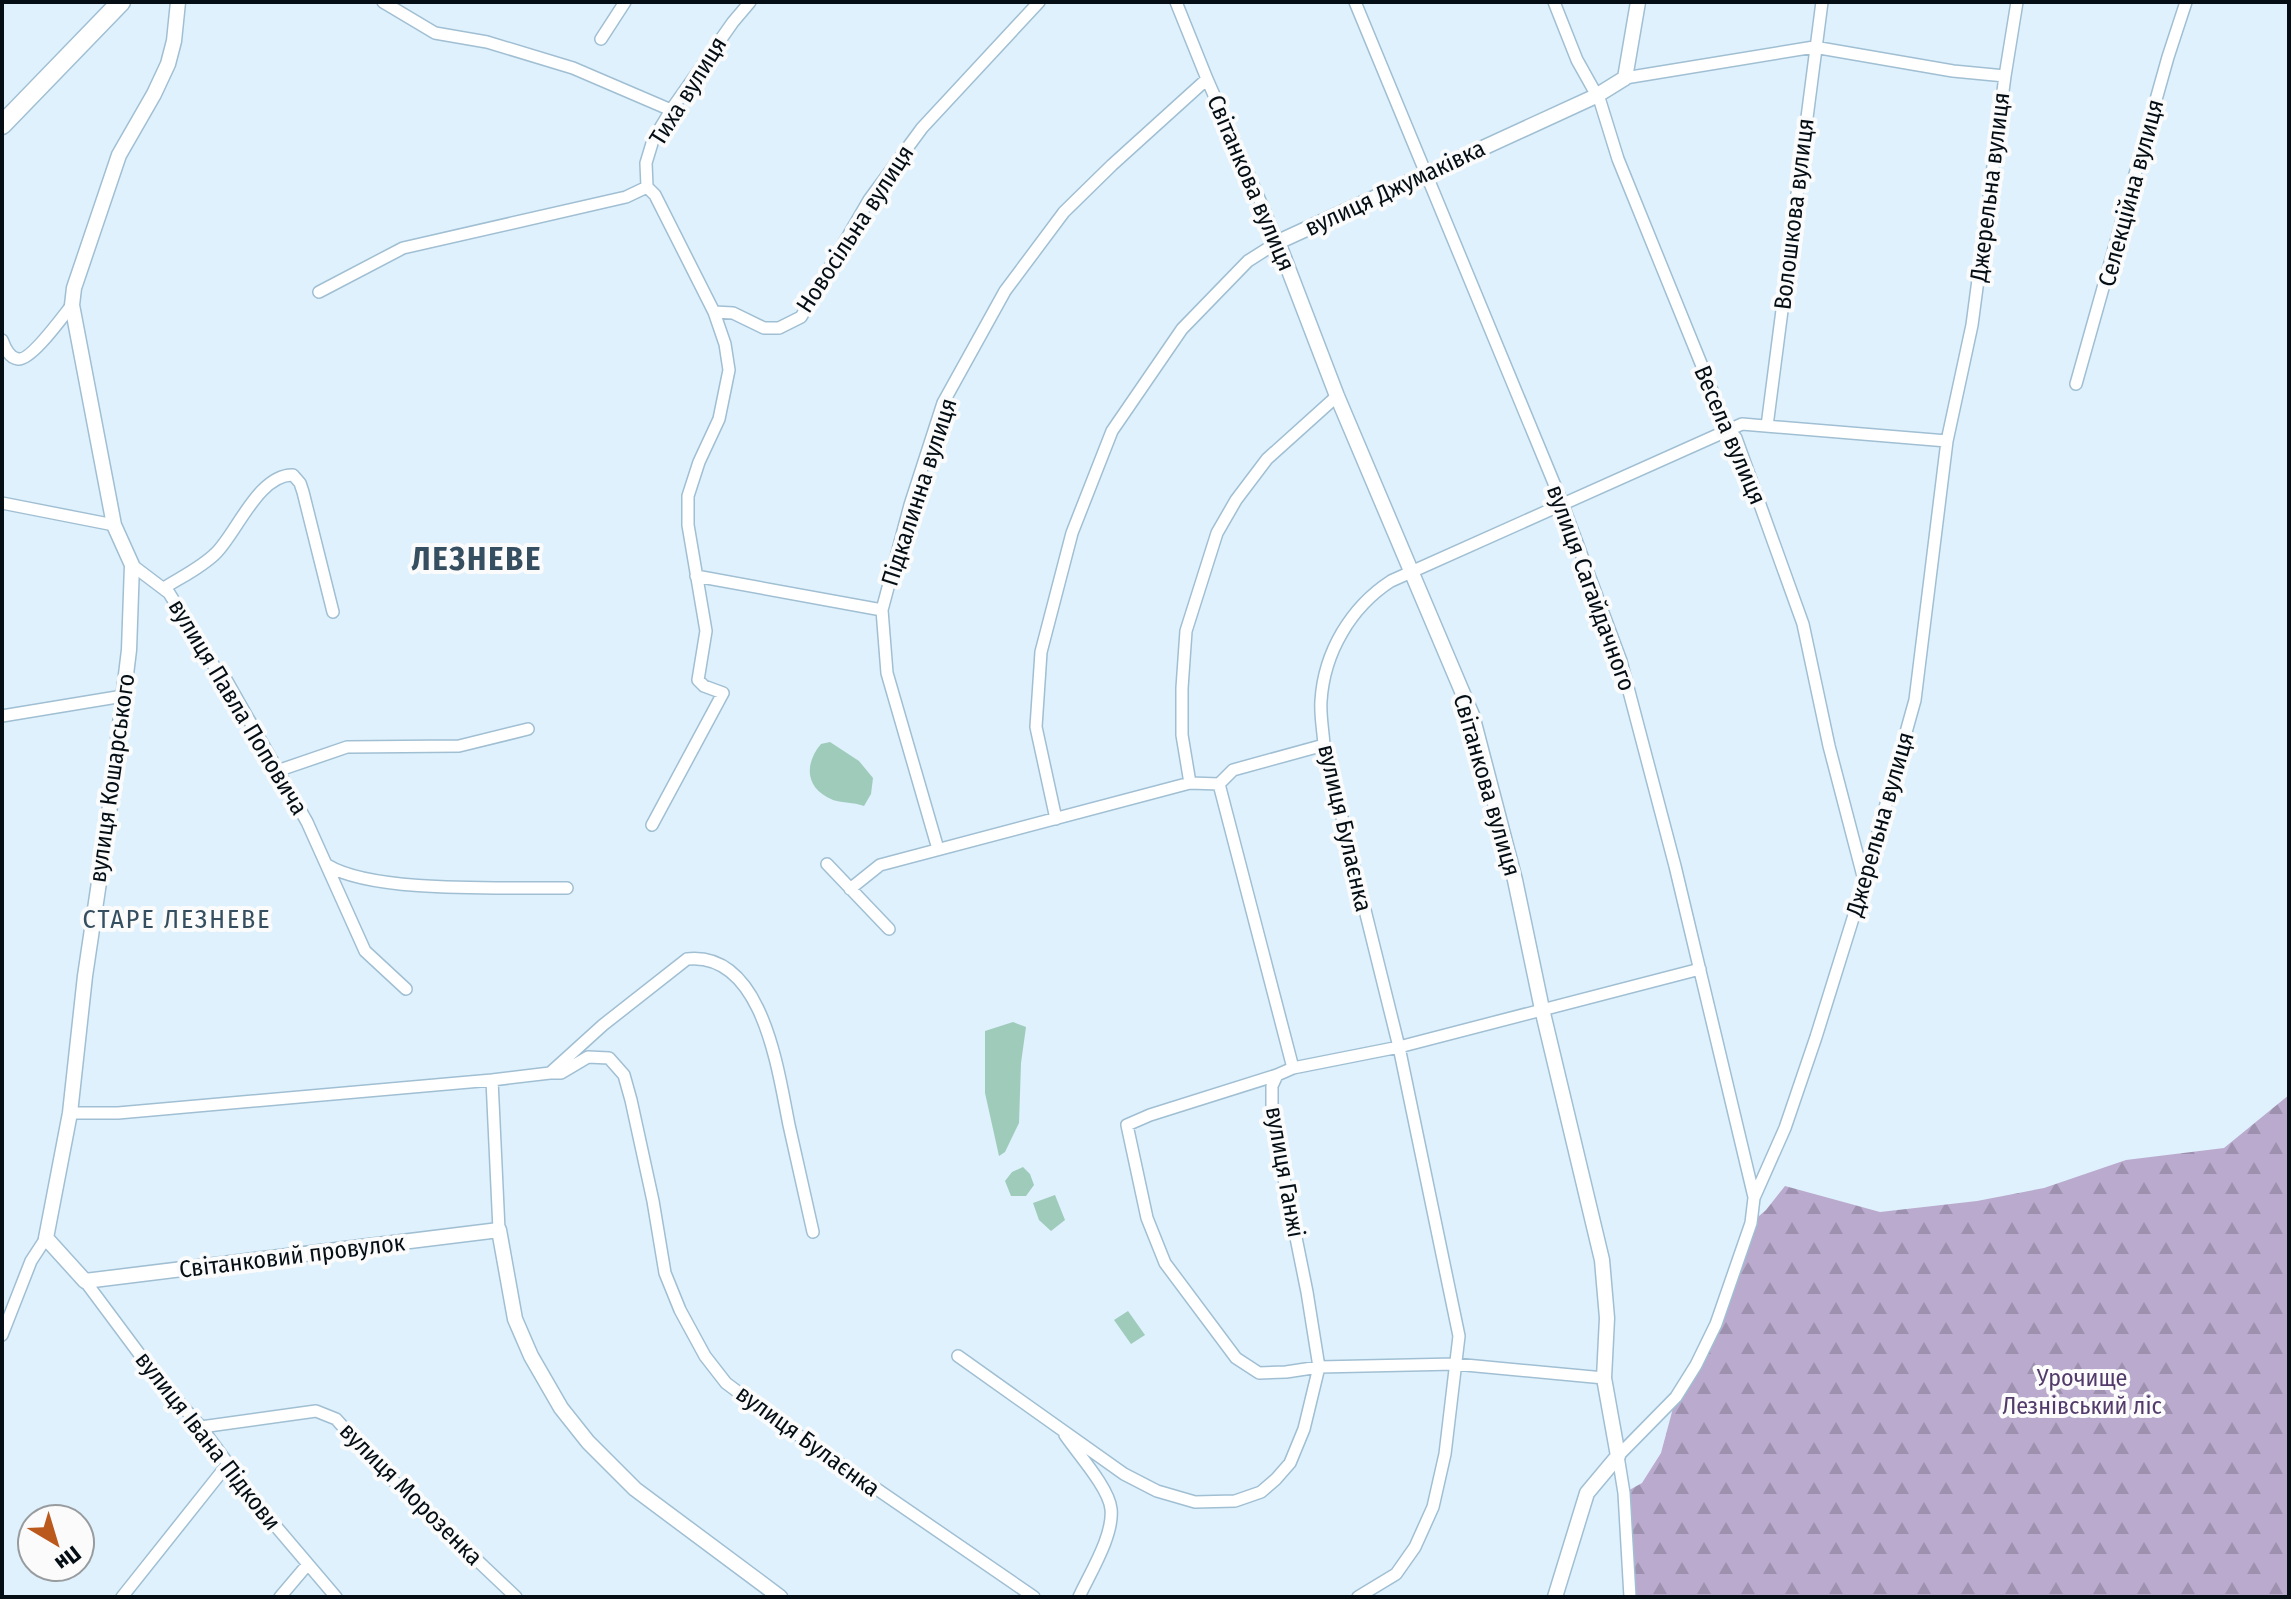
<svg xmlns="http://www.w3.org/2000/svg" width="2291" height="1599" font-family="'Fira Sans Condensed',sans-serif">
  <style>
    .forest { fill: url(#forest-firs) }
    .water { fill: #9fcbbb }
    .lines { fill: none; stroke-linecap: round; stroke-linejoin: round }
    .minor-casing { stroke: #a1bfd3; stroke-width: 14 }
    .tertiary-casing { stroke: #a1bfd3; stroke-width: 17 }
    .primary-casing { stroke: #a1bfd3; stroke-width: 21 }
    .minor { stroke: #fff; stroke-width: 11 }
    .tertiary { stroke: #fff; stroke-width: 14 }
    .primary { stroke: #fff; stroke-width: 18 }
    .labels { text-anchor: middle; stroke-width: 8; stroke-linejoin: round; paint-order: stroke }
    .street-label { font-size: 24px; fill: #040e14; stroke: #fbfbfb }
    .park-label { font-size: 24px; fill: #523b6a; stroke: #fbfbfb }
    .neighbourhood-label { font-size: 26px; letter-spacing: 2px; fill: #354f61; stroke: #fbfbfb }
    .district-label { font-size: 32px; font-weight: bold; letter-spacing: 2px; fill: #354f61; stroke: #fbfbfb }
  </style>
  <defs>
    <pattern id="forest-firs" width="22" height="20" patternUnits="userSpaceOnUse" patternTransform="scale(2)"><rect width="22" height="20" fill="#baaacd"/><path d="M5 1l3.5 6h-7zM16 11l3.5 6h-7z" fill="#9e91af"/></pattern>
  </defs>
  <rect width="100%" height="100%" fill="#def1fd"/>
  <path class="forest" d="M2289 1095V1597H1630L1624 1493 1642 1483 1661 1453 1676 1397 1696 1365 1751 1223 1766 1210 1785 1186 1880 1212 1977 1201 2044 1188 2126 1160 2224 1148Z"/>
  <path class="water" d="M830 742 859 761 873 778 871 794 864 806C853 802 843 803 833 800 805 789 804 764 821 744Z
    M1013 1022 1026 1027 1021 1063 1019 1123 1005 1152 999 1156 985 1093V1031Z
    M1023 1167 1030 1174 1034 1185 1026 1196H1011L1005 1181 1012 1172Z
    M1055 1195 1065 1220 1051 1231 1039 1220 1033 1203Z
    M1128 1311 1145 1335 1131 1344 1114 1320Z"/>
  <g class="lines">
    <defs>
      <path id="minor" d="M383 2 435 33 487 42 573 68 671 110
        M1355 2 1563 505 1621 661 1675 866 1754 1197
        M1554 2 1577 60 1600 101 1618 159 1728 430 1736 438 1803 624 1829 746 1864 880
        M601 39 625 2
        M1625 78 1814 47 1953 71 2005 76
        M647 187 655 195 714 312 725 344 729 370 719 419 699 462 688 496V525L706 631 698 680 704 686 723 693 652 825
        M647 187 646 163 653 140 671 110 733 22 750 2
        M319 292 403 248 626 197 647 187
        M714 312 733 313 764 328H779L801 317 869 200 922 128 1039 2
        M2 340C5 348 9 358 18 359 31 361 63 316 72 305
        M2076 384 2168 57 2186 2
        M1767 426 1822 2
        M2 503 114 525
        M132 565 169 593 214 666 224 676 307 822 365 951 406 989
        M696 576 882 610
        M164 588C181 577 201 568 216 553 237 532 259 474 293 475L300 483 303 492 333 612
        M2 716 123 696
        M277 771 347 747 459 746 528 729
        M1219 784 1233 770 1324 745
        M1056 819 1036 727 1041 652 1072 533 1112 431 1182 329 1248 261 1278 242 1207 79 1176 2
        M938 849 887 673 882 610 910 505 943 403 1005 291 1064 212 1112 165 1207 79
        M827 864 889 929
        M327 865C374 894 508 887 567 888
        M850 889 880 865 1190 783
        M1293 1068 1399 1047 1700 969
        M552 1073H561L588 1057 609 1058 624 1075 631 1100 653 1201 665 1273 680 1310 705 1356 726 1383 766 1413 1034 1597
        M1277 1075 1150 1115 1127 1125 1147 1218 1165 1263 1236 1358 1259 1373 1286 1372 1319 1367 1455 1364 1604 1378
        M492 1080 499 1230
        M70 1113H118L492 1080 550 1073 603 1025 687 959C763 951 778 1071 789 1125 797 1161 805 1196 813 1232
        M85 1281 158 1379 201 1427 262 1510 336 1597
        M2 1335 31 1261 46 1238
        M958 1356 1124 1474 1157 1491 1195 1502 1235 1501 1261 1492 1276 1479 1290 1463 1304 1429 1319 1367 1307 1292 1272 1119V1086L1277 1075 1293 1068 1219 784 1190 783 1182 735V688L1186 631 1217 533 1236 500 1267 459 1337 396
        M201 1427 316 1411 336 1419 383 1471 516 1597
        M1065 1435C1078 1454 1109 1488 1111 1509 1114 1535 1090 1573 1079 1597
        M122 1597 227 1465
        M280 1597 308 1564
        M1358 1597 1396 1574 1415 1547 1433 1507 1445 1454 1459 1336 1399 1047 1324 745C1323 730 1320 715 1321 701 1324 652 1351 607 1391 581L1742 424 1947 441
        M1630 1597 1624 1493 1618 1456 1676 1397 1696 1365 1716 1324 1751 1223 1754 1198 1785 1128 1816 1037 1864 883 1915 700 1947 441 1972 325 2005 76 2017 2"/>
      <path id="tertiary" d="M178 2 174 41 168 64 154 94 119 155 74 288 72 305 114 525 132 565 129 650 108 822 85 976 70 1113 46 1238 85 1281 499 1230 515 1319 531 1356 561 1408 588 1442 635 1489 780 1597
        M1555 1597 1587 1493 1618 1456 1604 1378 1607 1318 1602 1260 1542 1009 1515 880 1472 715 1337 396 1278 242 1596 96 1625 78 1638 2"/>
      <path id="primary" d="M2 125 121 2"/>
    </defs>
    <use href="#minor" class="minor-casing"/>
    <use href="#tertiary" class="tertiary-casing"/>
    <use href="#primary" class="primary-casing"/>
    <use href="#minor" class="minor"/>
    <use href="#tertiary" class="tertiary"/>
    <use href="#primary" class="primary"/>
  </g>
  <g class="labels">
    <g class="street-label">
      <text transform="translate(688 91) rotate(-58)" y="8">Тиха вулиця</text>
      <text transform="translate(1251 183) rotate(67)" y="8">Світанкова вулиця</text>
      <text transform="translate(1990 187) rotate(-83)" y="8">Джерельна вулиця</text>
      <text transform="translate(1395 188) rotate(-25)" y="8">вулиця Джумаківка</text>
      <text transform="translate(2131 193) rotate(-75)" y="8">Селекційна вулиця</text>
      <text transform="translate(1794 214) rotate(-83)" y="8">Волошкова вулиця</text>
      <text transform="translate(855 229) rotate(-57)" y="8">Новосільна вулиця</text>
      <text transform="translate(1730 435) rotate(67)" y="8">Весела вулиця</text>
      <text transform="translate(919 492) rotate(-72)" y="8">Підкалинна вулиця</text>
      <text transform="translate(1591 588) rotate(70)" y="8">вулиця Сагайдачного</text>
      <text transform="translate(238 707) rotate(59)" y="8">вулиця Павла Поповича</text>
      <text transform="translate(112 778) rotate(-82)" y="8">вулиця Кошарського</text>
      <text transform="translate(1487 785) rotate(74)" y="8">Світанкова вулиця</text>
      <text transform="translate(1880 824) rotate(-74)" y="8">Джерельна вулиця</text>
      <text transform="translate(1345 828) rotate(77)" y="8">вулиця Булаєнка</text>
      <text transform="translate(1285 1172) rotate(80)" y="8">вулиця Ганжі</text>
      <text transform="translate(292 1256) rotate(-7)" y="8">Світанковий провулок</text>
      <text transform="translate(208 1441) rotate(52)" y="8">вулиця Івана Підкови</text>
      <text transform="translate(808 1441) rotate(36)" y="8">вулиця Булаєнка</text>
      <text transform="translate(411 1494) rotate(45)" y="8">вулиця Морозенка</text>
    </g>
    <g class="park-label">
      <text x="2082" y="1386">Урочище<tspan x="2082" dy="28">Лезнівський ліс</tspan></text>
    </g>
    <g class="neighbourhood-label">
      <text x="177" y="928">СТАРЕ ЛЕЗНЕВЕ</text>
    </g>
    <g class="district-label">
      <text x="477" y="570">ЛЕЗНЕВЕ</text>
    </g>
  </g>
  <rect width="2291" height="1599" fill="none" stroke="#040e14" stroke-width="8"/>
  <g transform="translate(56 1543) rotate(142)"><circle r="38" fill="#fbfbfb" stroke="#989c9f" stroke-width="2"/>
  <path d="M0-6L14 30L0 20L-14 30Z" fill="#bb591c"/>
  <text y="-12" font-size="22" font-weight="bold" text-anchor="middle" fill="#040e14">Пн</text>
  </g>
</svg>
